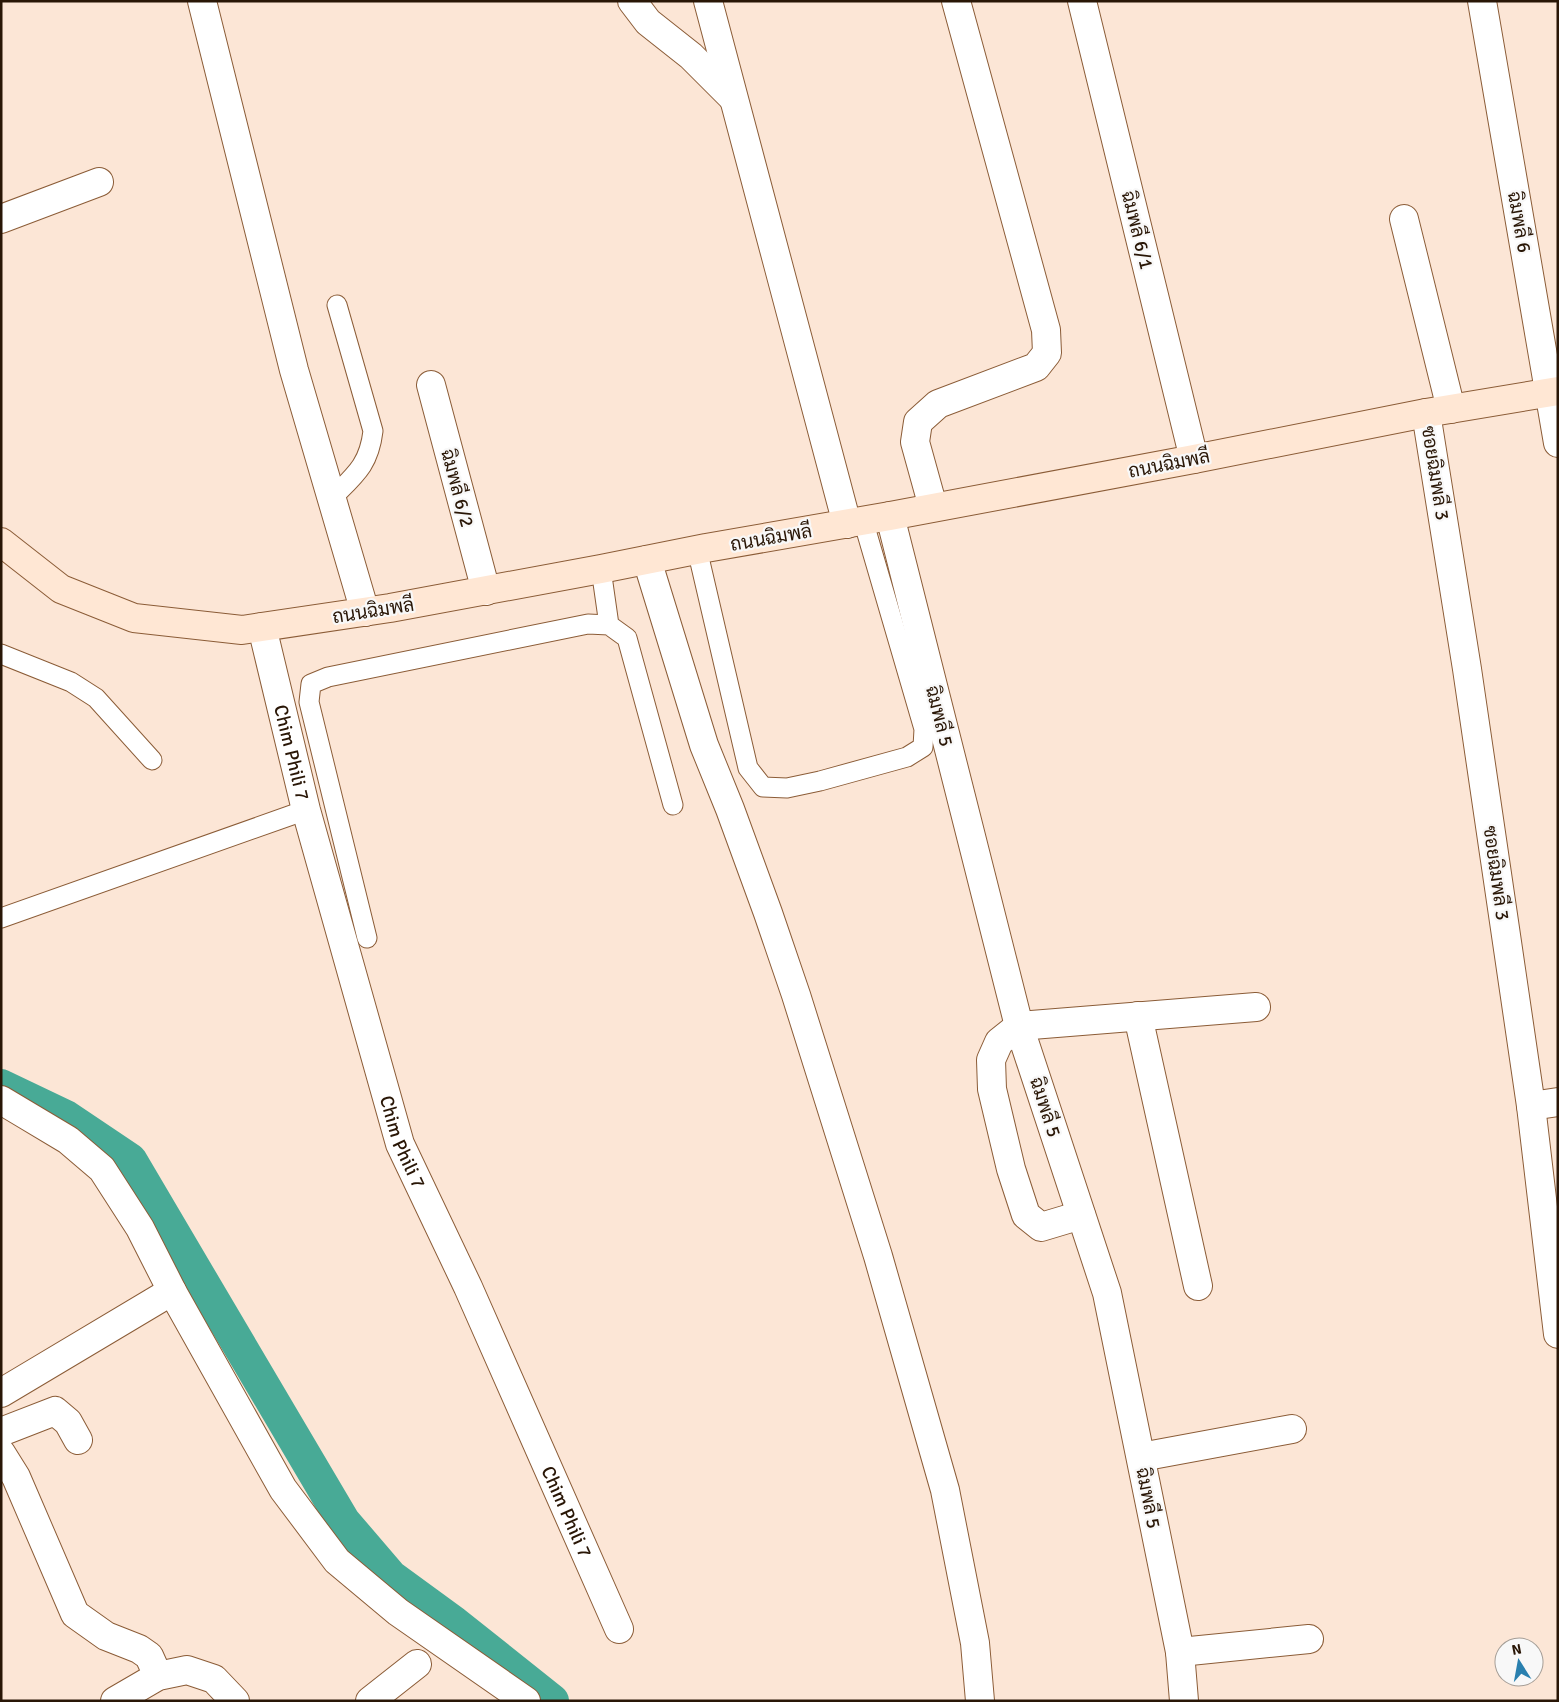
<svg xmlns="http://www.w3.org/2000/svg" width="1559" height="1702" font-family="Signika,Sarabun,sans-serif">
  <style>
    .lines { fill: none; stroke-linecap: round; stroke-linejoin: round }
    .canal { stroke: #48aa96; stroke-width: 34 }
    .lane-casing { stroke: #8b5c37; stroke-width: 21 }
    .street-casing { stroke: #8b5c37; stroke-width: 30 }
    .secondary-casing { stroke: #8b5c37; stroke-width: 30 }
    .lane { stroke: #fff; stroke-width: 19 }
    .street { stroke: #fff; stroke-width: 28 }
    .secondary { stroke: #ffe7d4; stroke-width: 28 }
    .labels { text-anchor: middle; stroke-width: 4.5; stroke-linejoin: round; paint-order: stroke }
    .street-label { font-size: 19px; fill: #291606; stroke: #f8f8f8 }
  </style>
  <rect width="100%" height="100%" fill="#fce6d6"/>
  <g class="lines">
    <path class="canal" d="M1 1086 66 1117 130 1160 343 1521 391 1577 454 1623 552 1701"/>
    <defs>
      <path id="lane" d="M332 498C355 475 369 465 373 431L337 305
        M697 549 748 768 763 787 787 788 820 781 907 757 923 747 924 729 863 520
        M601 569 609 625
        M1 654 71 682 96 698 152 760
        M1 918 306 810
        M367 938 309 702 311 684 328 677 588 624 609 625 627 638 673 805"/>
      <g id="street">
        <path d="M202 1 294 370 365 612"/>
        <path d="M632 1 648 22 691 56 733 98"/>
        <path d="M708 1 847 524"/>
        <path d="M1082 1 1194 459"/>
        <path d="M1482 1 1558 443"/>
        <path d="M1 219 99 182"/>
        <path d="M1404 219 1451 409"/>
        <path d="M431 385 486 591"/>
        <path d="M1426 413 1467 669 1531 1106 1558 1334"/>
        <path d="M933 507 915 442 918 422 938 404 1036 367 1047 353 1046 330 956 1"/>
        <path d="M890 516 1019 1026 1107 1293 1180 1652 1184 1701"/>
        <path d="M647 560 704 745 730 809 768 913 796 995 878 1256 945 1490 975 1643 980 1701"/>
        <path id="s1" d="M262 627 306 810 400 1144 468 1287 619 1629"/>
        <path d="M1138 1016 1198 1286"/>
        <path d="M1 1100 68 1140 102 1169 140 1228 172 1291 283 1489 337 1561 398 1612 526 1701"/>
        <path d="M1531 1106 1558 1102"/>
        <path d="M1081 1215 1041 1227 1026 1215 1011 1169 992 1089 991 1060 999 1042 1019 1026 1256 1007"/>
        <path d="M1 1393 172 1291"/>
        <path d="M1 1432 55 1411 68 1422 78 1440"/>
        <path d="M1 1453 16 1477 75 1614 106 1636 139 1649 149 1656 158 1676"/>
        <path d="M1141 1457 1292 1429"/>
        <path d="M1180 1652 1309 1639"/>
        <path d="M115 1701 158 1676 187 1670 214 1679 235 1701"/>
        <path d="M370 1701 417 1664"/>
      </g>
      <path id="secondary" d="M1 542 61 589 134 618 242 630 390 608 601 569 706 548 890 516 1194 459 1426 413 1558 391"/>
    </defs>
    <use href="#lane" class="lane-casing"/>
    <use href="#street" class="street-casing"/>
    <use href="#secondary" class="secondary-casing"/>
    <use href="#lane" class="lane"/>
    <use href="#street" class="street"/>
    <use href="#secondary" class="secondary"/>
  </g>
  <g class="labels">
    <g class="street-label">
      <text transform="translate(1520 222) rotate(80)" y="7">ฉิมพลี 6</text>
      <text transform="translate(1138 230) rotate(76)" y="7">ฉิมพลี 6/1</text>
      <text transform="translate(1169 463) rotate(-11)" y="7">ถนนฉิมพลี</text>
      <text transform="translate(1436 473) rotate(81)" y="7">ซอยฉิมพลี 3</text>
      <text transform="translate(458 488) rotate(75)" y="7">ฉิมพลี 6/2</text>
      <text transform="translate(771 537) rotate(-10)" y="7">ถนนฉิมพลี</text>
      <text transform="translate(373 610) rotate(-9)" y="7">ถนนฉิมพลี</text>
      <text transform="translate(940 716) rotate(76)" y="7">ฉิมพลี 5</text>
      <text dy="7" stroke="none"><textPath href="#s1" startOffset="129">Chim Phili 7</textPath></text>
      <text transform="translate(1497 873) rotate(82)" y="7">ซอยฉิมพลี 3</text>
      <text transform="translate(1046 1107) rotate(72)" y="7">ฉิมพลี 5</text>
      <text dy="7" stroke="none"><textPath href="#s1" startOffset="534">Chim Phili 7</textPath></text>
      <text transform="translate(1149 1498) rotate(79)" y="7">ฉิมพลี 5</text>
      <text dy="7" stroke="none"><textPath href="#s1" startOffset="939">Chim Phili 7</textPath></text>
    </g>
  </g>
  <rect width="1559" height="1702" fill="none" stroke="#291606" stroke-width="5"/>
  <g transform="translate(1519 1662) rotate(349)"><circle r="24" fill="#f8f8f8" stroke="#a59e97"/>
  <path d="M0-4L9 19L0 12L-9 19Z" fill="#2a80af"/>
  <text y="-8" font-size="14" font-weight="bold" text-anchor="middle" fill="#291606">N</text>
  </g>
</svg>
